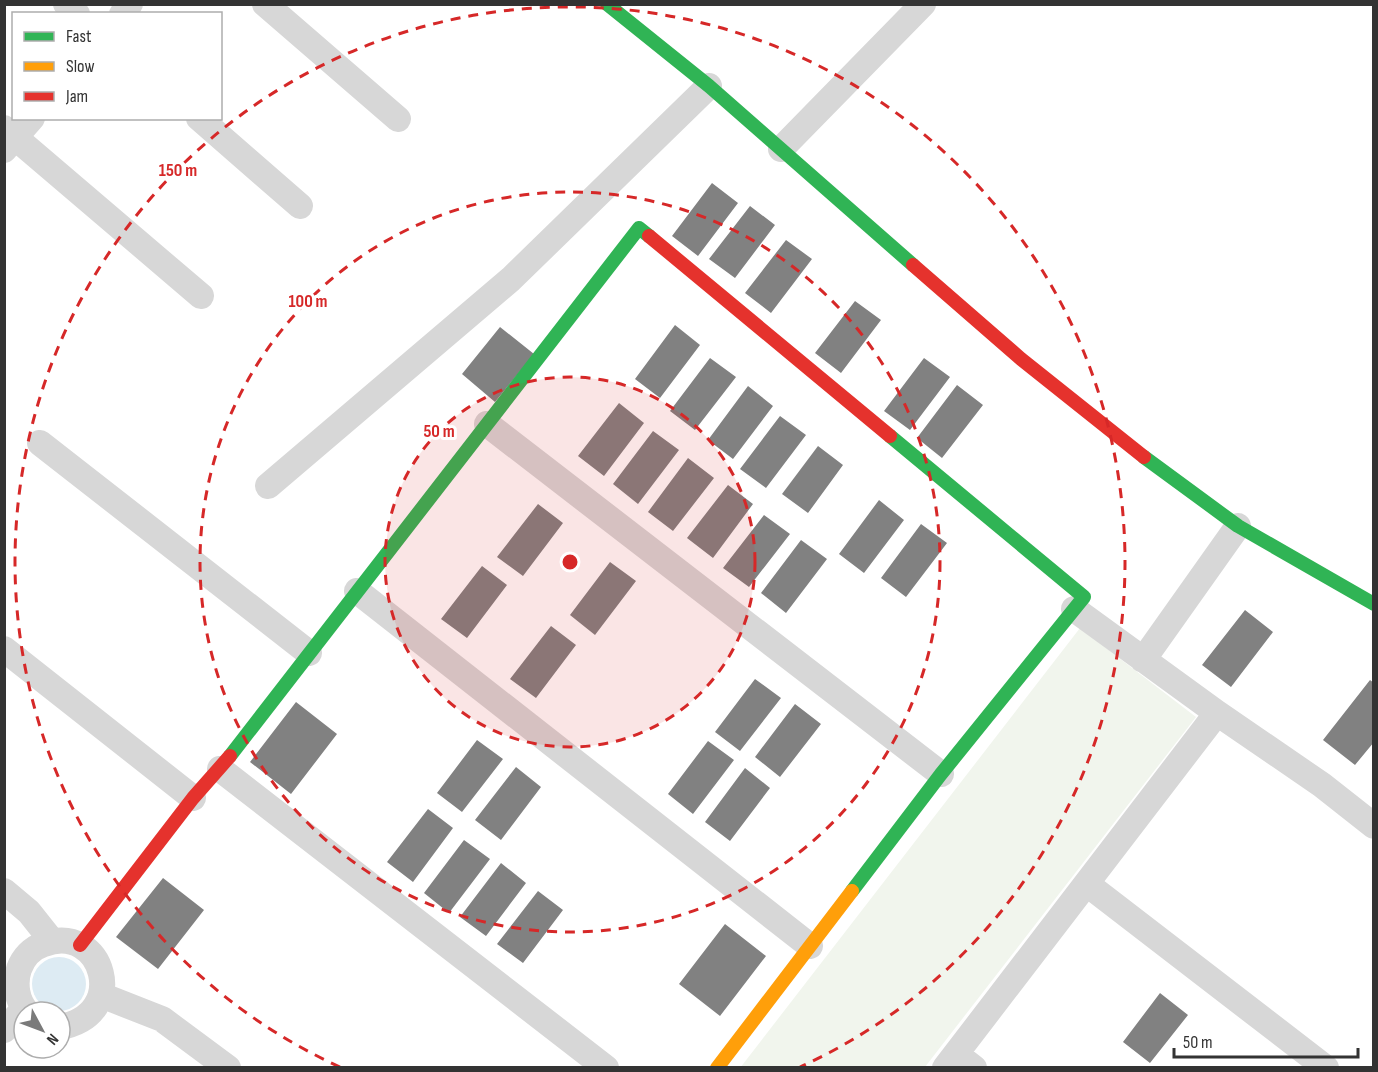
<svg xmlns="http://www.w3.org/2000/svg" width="1378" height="1072" font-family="'Sofia Sans Condensed',sans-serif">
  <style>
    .green { fill: #f1f5ed }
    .water { fill: #ddebf3 }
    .building { fill: #818181 }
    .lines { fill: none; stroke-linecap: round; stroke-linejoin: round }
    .street { stroke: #d7d7d7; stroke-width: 26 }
    .fast { stroke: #30b455; stroke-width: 14 }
    .slow { stroke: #ff9f0a; stroke-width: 14 }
    .jam { stroke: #e5322d; stroke-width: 14 }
    .ring { fill: none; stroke: #d62828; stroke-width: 3; stroke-dasharray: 10 8 }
    .centre { fill: #d62828; stroke: #fff; stroke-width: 3 }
    .ring-label { font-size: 18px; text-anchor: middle; font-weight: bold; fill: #d62828; stroke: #fff; stroke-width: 6; stroke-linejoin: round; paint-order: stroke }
  </style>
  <rect width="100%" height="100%" fill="#fff"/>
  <path class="green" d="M1080 628 1196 717 925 1067 740 1068Z"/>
  <path class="water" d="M32 984a27 27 0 1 1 54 0a27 27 0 1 1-54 0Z"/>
  <path class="building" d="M712 183 738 203 698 256 672 236Z
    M750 206 775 225 735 278 709 259Z
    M786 240 812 259 771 313 745 293Z
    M855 301 881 320 841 373 815 353Z
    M675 325 700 345 660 398 635 379Z
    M500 327 534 354 495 402 462 374Z
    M710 358 736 377 695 430 670 411Z
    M924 358 950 377 910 430 884 411Z
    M957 385 983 405 942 458 917 438Z
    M748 386 773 406 733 459 708 440Z
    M619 403 644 423 604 476 578 456Z
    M780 416 806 435 766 488 740 469Z
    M653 431 679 450 638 504 613 484Z
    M818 446 843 465 808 513 782 494Z
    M688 458 714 478 673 531 648 512Z
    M728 485 753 504 713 558 687 538Z
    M879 500 904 520 864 573 839 554Z
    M538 504 563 523 523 576 497 557Z
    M764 515 790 534 749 587 723 568Z
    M921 524 947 543 906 597 881 578Z
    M801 540 827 559 786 613 761 593Z
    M610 562 636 581 595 635 570 615Z
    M482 566 507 585 467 638 441 619Z
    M1245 610 1273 632 1231 687 1202 665Z
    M551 626 576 645 536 698 510 679Z
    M755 679 781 698 740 751 715 732Z
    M1370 680 1374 683V742L1355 765 1323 740Z
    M296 702 337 734 291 794 250 762Z
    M795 704 821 724 780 777 755 757Z
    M477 740 503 759 462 812 437 793Z
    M708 741 734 760 693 814 668 794Z
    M516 767 541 787 501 840 475 820Z
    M745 768 770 788 730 841 705 822Z
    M428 809 453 828 413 882 387 862Z
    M464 840 490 859 449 913 424 893Z
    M501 863 526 883 486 936 460 917Z
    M163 878 204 910 158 969 116 937Z
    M538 891 563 910 523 963 497 944Z
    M725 924 766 956 720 1016 679 984Z
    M1160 993 1188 1015 1150 1063 1123 1042Z"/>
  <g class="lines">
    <path class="street" d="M66 4 77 14
      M265 4 398 119
      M122 14 130 4
      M199 118 300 206
      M4 128 201 296
      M781 149 923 4
      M4 150 32 118
      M487 424 941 774
      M40 443 309 653
      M268 486 511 279 709 86
      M357 591 810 946
      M1074 609 1217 713
      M4 649 193 798
      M1143 660 1238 526
      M220 769 606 1068
      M1087 884 1326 1068
      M4 891 29 912 52 941
      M101 995 162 1019 228 1068
      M27 1012C17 1001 14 984 19 969 23 958 32 948 44 944 103 922 131 1015 60 1027
      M4 1030 24 1009
      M956 1054 974 1068
      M945 1068 1217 713 1322 785 1374 826"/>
    <path class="fast" d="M607 4 709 86 913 265
      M1144 457 1238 526 1374 604
      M230 756 639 228 649 236
      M852 891 941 774 1084 597 890 436"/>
    <path class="slow" d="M717 1068 852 891"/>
    <path class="jam" d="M649 236 890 436
      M913 265 1021 359 1144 457
      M80 945 193 798 230 756"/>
  </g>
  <circle cx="570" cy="562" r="185" fill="#d62828" fill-opacity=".12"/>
  <g class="ring">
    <circle cx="570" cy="562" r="185"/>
    <circle cx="570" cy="562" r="370"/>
    <path d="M340 1067A555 555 0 1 1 800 1067"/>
  </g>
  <circle cx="570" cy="562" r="9" class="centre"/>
  <g class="ring-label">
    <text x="178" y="176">150 m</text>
    <text x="308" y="307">100 m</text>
    <text x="439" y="437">50 m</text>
  </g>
  <rect width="1378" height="1072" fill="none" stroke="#333333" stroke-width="12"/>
  <rect x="12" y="12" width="210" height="108" fill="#ffffff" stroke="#adadad" stroke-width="1.5"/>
  <rect x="24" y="32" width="30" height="9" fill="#30b455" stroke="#adadad" stroke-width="1.5"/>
  <text x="66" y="42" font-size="18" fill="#333333">Fast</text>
  <rect x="24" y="62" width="30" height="9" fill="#ff9f0a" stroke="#adadad" stroke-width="1.5"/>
  <text x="66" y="72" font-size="18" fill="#333333">Slow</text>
  <rect x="24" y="92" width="30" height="9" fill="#e5322d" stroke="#adadad" stroke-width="1.5"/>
  <text x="66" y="102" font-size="18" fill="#333333">Jam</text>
  <g transform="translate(42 1030) rotate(131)"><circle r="28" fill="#ffffff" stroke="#adadad" stroke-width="1.5"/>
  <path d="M0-4.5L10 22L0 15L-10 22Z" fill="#7a7a7a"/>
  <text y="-9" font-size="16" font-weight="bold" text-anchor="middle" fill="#333333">N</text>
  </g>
  <path d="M1174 1048v9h184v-9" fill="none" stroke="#333333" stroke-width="3"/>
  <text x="1183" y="1048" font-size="18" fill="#333333" stroke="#ffffff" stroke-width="4.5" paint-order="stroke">50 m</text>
</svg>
